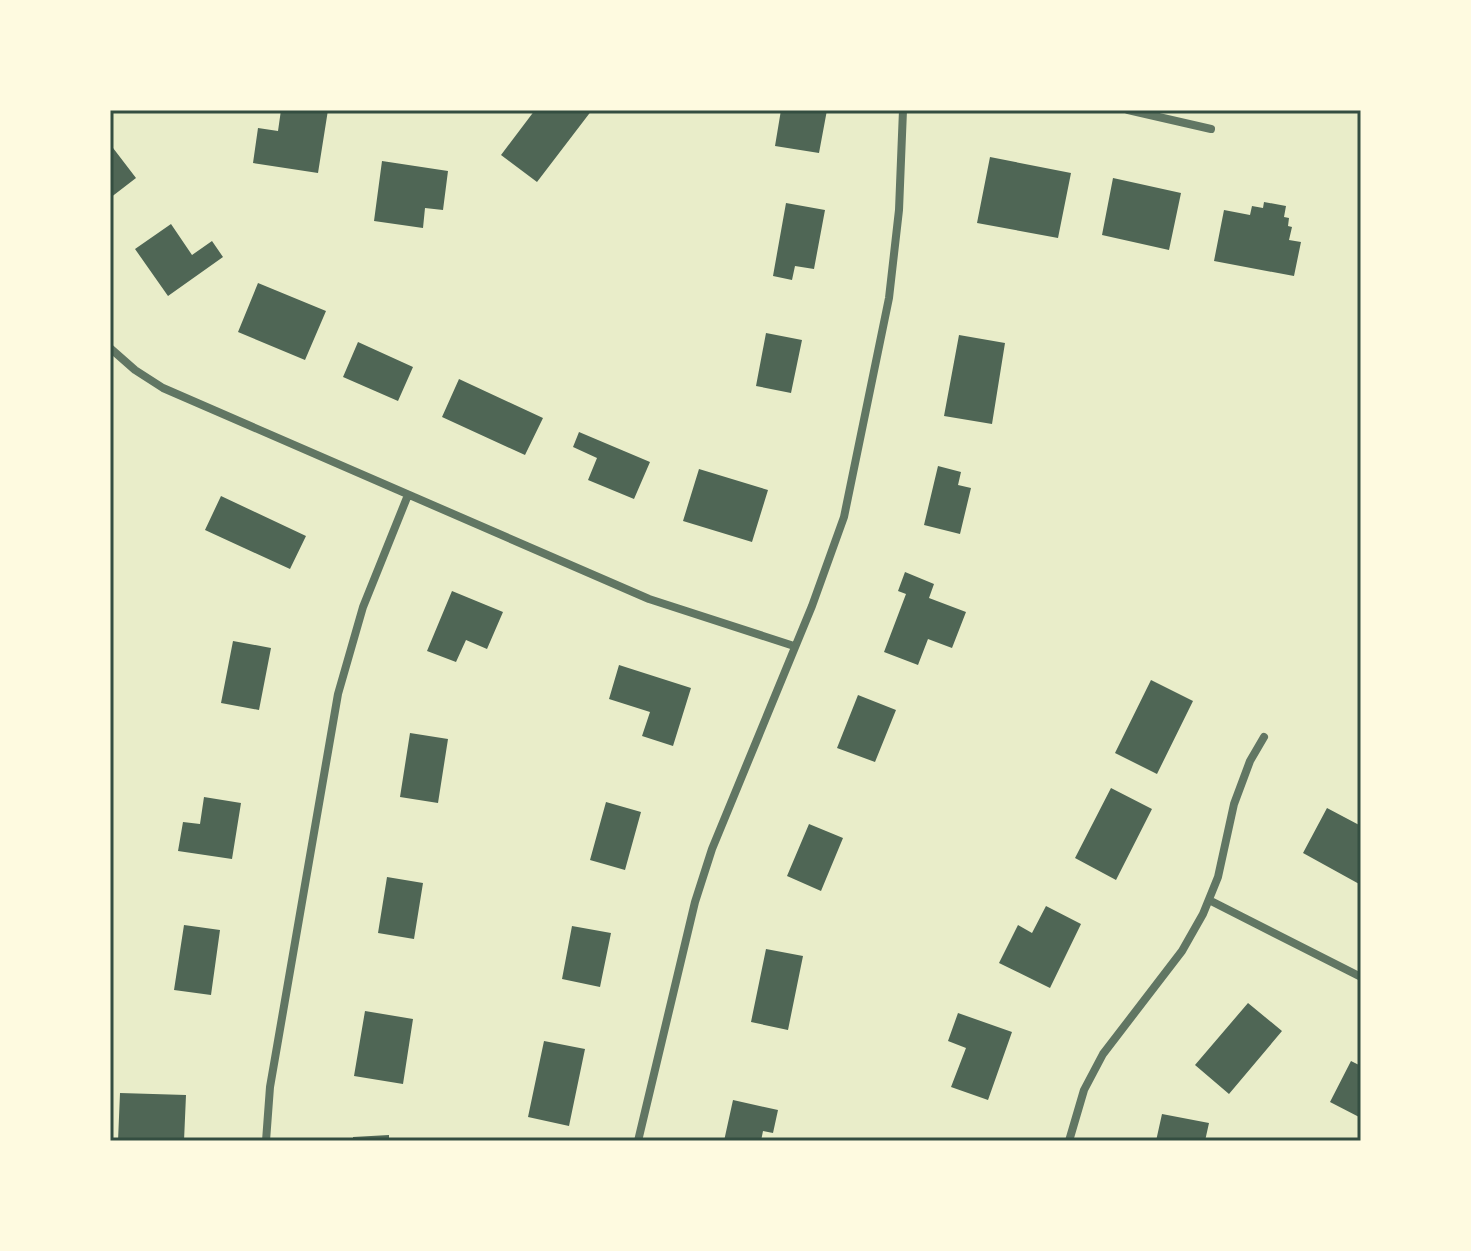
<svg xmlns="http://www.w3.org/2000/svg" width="1471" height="1251" font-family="'Exo 2',sans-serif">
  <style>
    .building { fill: #4f6655 }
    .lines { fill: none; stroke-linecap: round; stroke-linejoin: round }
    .minor { stroke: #617663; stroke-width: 8 }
    .neatline { fill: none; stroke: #344e41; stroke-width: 3 }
  </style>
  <rect width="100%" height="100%" fill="#e9edc9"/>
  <path class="building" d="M281 110H328L318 173 253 163 258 128 278 131Z
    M535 110H592L537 182 501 155Z
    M781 110H827L819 153 775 146Z
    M110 144 136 178 110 198Z
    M990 157 1071 173 1058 238 977 223Z
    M382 161 448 171 443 210 425 208 423 228 374 221Z
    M1113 178 1181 193 1169 250 1102 235Z
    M1264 202 1286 206 1284 217 1289 218 1288 226 1292 227 1289 240 1301 242 1294 276 1214 261 1224 210 1250 215 1252 206 1263 208Z
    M786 203 825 210 814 269 795 266 792 280 773 276Z
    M171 224 192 255 212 241 223 257 168 296 135 249Z
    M258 283 326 311 305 360 238 332Z
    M766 333 802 340 791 393 756 386Z
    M959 335 1005 343 992 424 944 416Z
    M358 342 413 367 398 401 343 377Z
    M459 379 543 418 525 455 442 417Z
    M579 432 650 462 634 499 588 480 597 458 573 447Z
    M938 466 961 472 958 485 971 488 960 534 924 525Z
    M699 469 768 490 752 542 683 521Z
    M221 496 306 536 290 569 205 530Z
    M905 572 934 584 929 598 966 612 952 648 928 639 918 665 884 652 906 594 898 591Z
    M452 591 503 612 487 649 466 640 456 662 427 651Z
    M233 641 271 648 259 710 221 703Z
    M619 665 691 688 673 746 642 736 650 712 609 699Z
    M1151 680 1193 701 1157 774 1115 753Z
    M858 695 896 710 875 762 837 748Z
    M410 733 448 739 438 803 400 797Z
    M1111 788 1152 809 1116 880 1075 858Z
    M204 797 241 803 232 859 178 851 183 822 200 824Z
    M606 802 641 812 625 870 590 860Z
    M1327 808 1361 826V885L1303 853Z
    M809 824 843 838 821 891 787 876Z
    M387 877 423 883 414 939 378 933Z
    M1046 906 1081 924 1050 988 999 963 1018 925 1032 933Z
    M184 925 220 930 211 995 174 990Z
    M572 926 611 933 600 987 562 979Z
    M766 949 803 956 788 1030 751 1022Z
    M1248 1003 1282 1031 1229 1094 1195 1065Z
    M365 1011 413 1019 403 1084 354 1076Z
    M958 1013 1012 1032 988 1100 951 1087 966 1048 948 1041Z
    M544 1041 585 1049 569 1126 528 1117Z
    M1351 1061 1361 1066V1118L1330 1102Z
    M120 1093 186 1095 184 1141H118Z
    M733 1100 778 1110 773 1133 763 1131 761 1141H724Z
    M1162 1114 1209 1123 1205 1141H1156Z
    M389 1135V1141H353V1137Z"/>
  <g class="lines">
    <path class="minor" d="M1128 110 1211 129
      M110 348 135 370 163 388 649 599 794 646
      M1209 900 1361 977
      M266 1141 270 1087 338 694 363 607 408 495
      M638 1141 695 902 712 849 812 606 844 517 889 298 899 210 903 110
      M1069 1141 1084 1090 1103 1054 1182 951 1203 914 1218 877 1234 804 1250 761 1264 737"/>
  </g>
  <rect width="1471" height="1251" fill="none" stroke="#fefae0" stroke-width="224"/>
  <rect x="112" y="112" width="1247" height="1027" class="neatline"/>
</svg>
